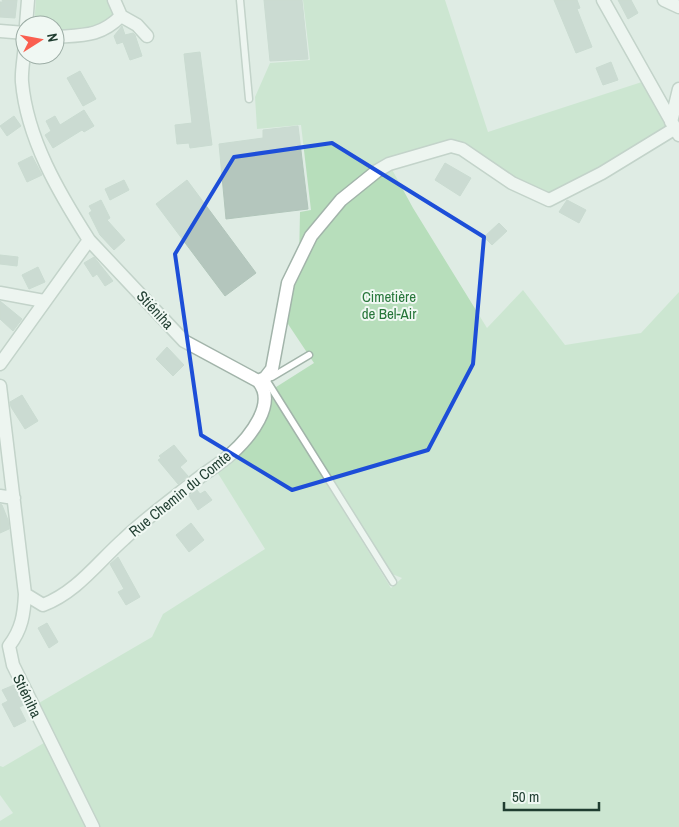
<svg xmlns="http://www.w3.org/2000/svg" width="679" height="827" font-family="'Archivo Narrow',sans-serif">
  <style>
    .green { fill: #b7debb }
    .building { fill: #b4c6bd; stroke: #b1c5ba }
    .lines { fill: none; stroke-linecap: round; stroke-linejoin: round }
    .service-casing { stroke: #a2b4aa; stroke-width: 9 }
    .minor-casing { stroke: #a2b4aa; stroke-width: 15 }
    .service { stroke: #fff; stroke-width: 6 }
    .minor { stroke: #fff; stroke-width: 12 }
    .marked { fill: none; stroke: #1d4ed8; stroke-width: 4; stroke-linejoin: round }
    .labels { text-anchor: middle; stroke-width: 4; stroke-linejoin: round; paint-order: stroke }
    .park-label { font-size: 15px; fill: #27763a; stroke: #f0f8f3 }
    .street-label { font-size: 15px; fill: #1f3d30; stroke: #f0f8f3 }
  </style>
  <rect width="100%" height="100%" fill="#dfece4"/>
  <path class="green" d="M36 0H110L114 10 112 18 94 30 55 33V25H34Z
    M303 0H445L488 132 648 80 674 129 549 200 462 149 389 164 413 208 487 328 523 290 565 345 641 333 679 292V827H0V821L13 813 0 795V766L3 767 49 740 32 707 152 637 163 614 265 549 214 467 233 453 266 396 270 395 285 416 391 588 402 578 387 572 273 389 314 363 282 315 299 262 300 212 311 210 301 125 257 129 255 97 270 63 310 60Z"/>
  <path class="building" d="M2 0H17L15 18 0 17V2H3Z
    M264 0H302L308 59 270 61Z
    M554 0H577L580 8 577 9 592 47 576 53Z
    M618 0H631L638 13 628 19Z
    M122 26 125 35 133 33 135 35 142 56 130 60 123 42 117 44 114 36Z
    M200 52 212 145 190 148 189 143 177 144 175 125 192 123 184 54Z
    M611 62 618 80 603 85 596 68Z
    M80 71 96 99 83 106 67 78Z
    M84 110 94 126 84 132 82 130 53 148 45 135 51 131 46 121 55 116 60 125Z
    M14 116 21 126 7 136 0 126Z
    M298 126 308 209 226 219 219 144 263 138V130Z
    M32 156 42 175 27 182 18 163Z
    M445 163 471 178 460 196 435 180Z
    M124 180 129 190 110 200 105 189Z
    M187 180 256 273 225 296 156 204Z
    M101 200 110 218 107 220 125 240 114 250 100 235 89 213 92 211 89 206Z
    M567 200 586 210 579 223 559 212Z
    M499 223 507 231 492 245 484 237Z
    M0 255 18 257 17 266 0 264Z
    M94 257 113 281 105 286 97 274 93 277 84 263Z
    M38 267 45 282 29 289 22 275Z
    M0 301 22 319 13 331 0 319Z
    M167 347 184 365 173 376 156 359Z
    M22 395 38 421 25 429 11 407 10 402Z
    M174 445 187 461 180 467 188 476 178 484 158 460 161 458 159 456Z
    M197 490 200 494 205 491 212 500 198 510 189 496Z
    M0 504 2 505 8 520 9 529 0 533Z
    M191 523 204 540 189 552 176 535Z
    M118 557 140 597 126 605 118 592 124 589 110 564Z
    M47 623 58 642 49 648 38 628Z
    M14 685 24 705 19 707 26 721 14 727 2 704 8 701 2 690Z"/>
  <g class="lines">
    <defs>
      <path id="service" d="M240 0 249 99
        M309 355 272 377 265 378 393 582"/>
      <path id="minor" d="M114 0 121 16 137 25 147 36
        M603 0 679 135
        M664 0 679 7
        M26 25 28 0
        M0 31 25 33
        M55 37C83 35 100 37 121 16
        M25 40C25 54 21 69 22 82 27 139 59 193 89 240
        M671 122 679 89
        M0 293 44 301
        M0 364 89 240 184 341 258 381
        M0 386 25 594C24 614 22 629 9 646L13 665 93 827
        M0 496 14 498
        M25 594 43 605C77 592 98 562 124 539 146 518 171 500 195 481 206 472 220 464 231 454 249 438 278 403 258 381L265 378 272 369 288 283 311 236 341 200 377 171 389 164 451 146 462 149 512 183 549 200 602 173 674 129"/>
    </defs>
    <use href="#service" class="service-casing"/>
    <use href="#minor" class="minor-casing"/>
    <use href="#service" class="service"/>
    <use href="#minor" class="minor"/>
  </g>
  <path d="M0 0H679V827H0ZM332 143 484 237 473 364 428 450 292 490 201 435 175 254 234 157Z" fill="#dfece4" fill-opacity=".55" fill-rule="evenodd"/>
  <path class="marked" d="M332 143 484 237 473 364 428 450 292 490 201 435 175 254 234 157Z"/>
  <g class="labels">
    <g class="park-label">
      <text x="389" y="302">Cimetière<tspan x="389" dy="17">de Bel-Air</tspan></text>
    </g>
    <g class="street-label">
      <text transform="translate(155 310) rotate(47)" y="5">Stiéniha</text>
      <text transform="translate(180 494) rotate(-39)" y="5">Rue Chemin du Comte</text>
      <text transform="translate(27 696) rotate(64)" y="5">Stiéniha</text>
    </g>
  </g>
  <g transform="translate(40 40) rotate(79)"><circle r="24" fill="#f0f8f3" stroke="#9cada5"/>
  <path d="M0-4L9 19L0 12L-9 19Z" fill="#fa5f4f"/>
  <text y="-8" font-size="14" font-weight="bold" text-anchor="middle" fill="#1f3d30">N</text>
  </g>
  <path d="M504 802v8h95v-8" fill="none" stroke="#1f3d30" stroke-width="2.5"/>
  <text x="512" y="802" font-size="15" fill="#1f3d30" stroke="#f0f8f3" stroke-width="4" paint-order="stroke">50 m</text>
</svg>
